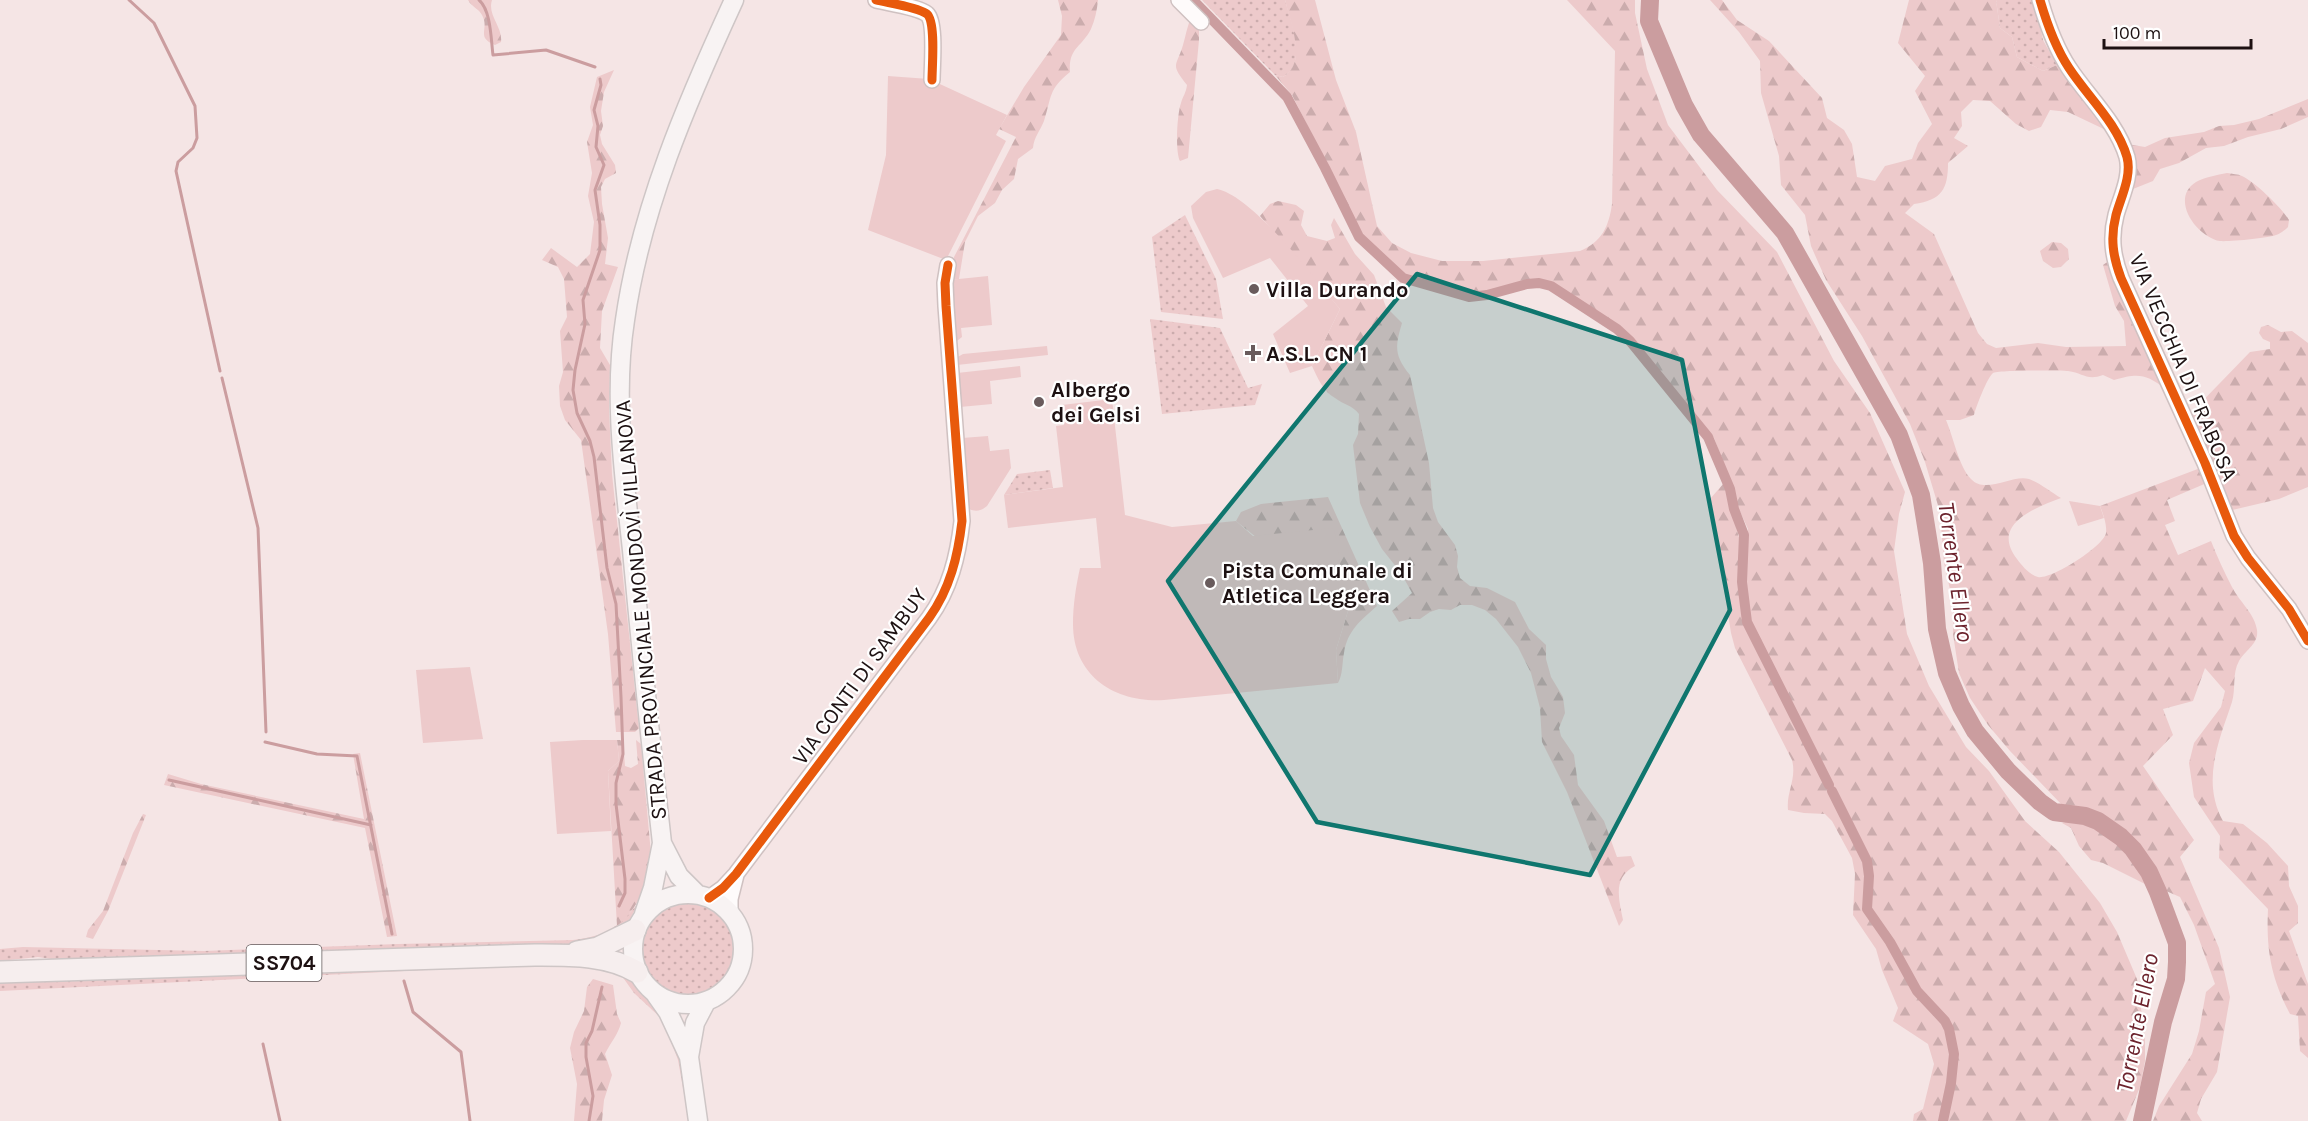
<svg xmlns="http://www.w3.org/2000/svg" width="2308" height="1121" font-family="Karla,sans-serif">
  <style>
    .grass { fill: url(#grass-dots) }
    .forest { fill: url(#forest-firs) }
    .green { fill: #edcacb }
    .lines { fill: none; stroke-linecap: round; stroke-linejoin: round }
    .stream { stroke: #cb9d9f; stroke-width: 3 }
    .canal { stroke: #cb9d9f; stroke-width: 10 }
    .river { stroke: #cb9d9f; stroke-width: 18 }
    .minor-casing { stroke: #cfc1c1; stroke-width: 18 }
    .major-casing { stroke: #cec6c6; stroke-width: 21 }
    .highway-casing { stroke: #cec6c6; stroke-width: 24 }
    .minor { stroke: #fefbfb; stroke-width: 15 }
    .major { stroke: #f8f3f3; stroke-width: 18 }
    .highway { stroke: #f6eeee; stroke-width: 21 }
    .cycleway-casing { stroke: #fff; stroke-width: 13 }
    .cycleway { stroke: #e8590c; stroke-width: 9 }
    .marked { fill: #0f766e; fill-opacity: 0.2; stroke: #0f766e; stroke-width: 4.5; stroke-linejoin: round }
    .poi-dot { fill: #695b5c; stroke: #fff; stroke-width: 2 }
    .labels { text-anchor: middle; stroke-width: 4.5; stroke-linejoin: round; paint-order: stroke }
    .shield { fill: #fff; stroke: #615859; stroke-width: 1.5 }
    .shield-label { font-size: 21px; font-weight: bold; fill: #1d1112 }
    .poi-label { font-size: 22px; font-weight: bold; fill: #1d1112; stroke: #fff; text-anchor: start }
    .street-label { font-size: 22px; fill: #1d1112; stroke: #fff }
    .water-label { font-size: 24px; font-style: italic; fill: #6c232d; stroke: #fff }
  </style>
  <defs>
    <pattern id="grass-dots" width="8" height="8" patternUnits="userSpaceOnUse" patternTransform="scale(1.5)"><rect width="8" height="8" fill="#edcacb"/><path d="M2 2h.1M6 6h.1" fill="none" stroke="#cbacad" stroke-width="1.8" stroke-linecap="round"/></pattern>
    <pattern id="forest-firs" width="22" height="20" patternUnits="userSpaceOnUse" patternTransform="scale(1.5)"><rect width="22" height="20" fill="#edcacb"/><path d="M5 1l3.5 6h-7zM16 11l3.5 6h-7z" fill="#cbacad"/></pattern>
  </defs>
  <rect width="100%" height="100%" fill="#f5e5e5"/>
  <path class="grass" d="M1202 0H1285C1291 22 1308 63 1283 77L1275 75Z
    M1996 0H2035L2043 40 2057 65 2043 71 2017 57 2012 37 2000 28Z
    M1185 215 1216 279 1223 319 1161 312 1152 237Z
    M1150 319 1220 328 1248 388 1262 384 1255 405 1162 414Z
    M1050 470 1053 488 1004 495 1017 474Z
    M640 949a48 48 0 1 1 96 0a48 48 0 1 1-96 0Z
    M639 902 629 921 619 931 573 946 64 961 38 957 0 961V949L23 947 204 951 398 944 573 940C606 936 618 928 639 902Z
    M550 960C569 960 606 958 622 970 631 976 635 988 643 995 650 1003 660 1009 666 1018 685 1047 686 1088 692 1121H689L678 1060 663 1020 634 993 619 972 603 966 567 963 0 991V978Z"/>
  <path class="forest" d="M468 0H492C487 15 503 27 501 42L495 45C475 37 490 29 482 15 479 9 472 7 468 0Z
    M1058 0H1098C1097 10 1095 20 1091 29 1082 47 1068 48 1070 72 1048 90 1052 96 1044 121 1040 131 1034 137 1033 148L1018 159 1014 179 1002 190 995 203 978 216 965 242 959 279 949 280 954 257 1016 137 999 129 1024 87 1061 35 1062 16Z
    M1285 0H1315L1336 80 1356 132 1377 226 1392 243 1411 253 1442 261H1483L1580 251C1602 242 1609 226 1612 204L1615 51 1567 0H1635V13L1647 69 1668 125 1717 190 1777 252 1834 361 1870 413 1905 492 1899 514 1894 551 1907 634 1929 686 1966 747 1989 771 2025 821 2059 852 2100 903 2117 932 2137 979 2145 1038V1061L2140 1087 2126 1121H1945L1956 1054 1950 1024 1920 990 1892 941 1871 910 1869 858 1750 621 1746 581 1748 529 1737 505 1734 489 1714 438 1628 333 1611 320 1550 283 1532 280 1491 291 1470 293 1454 291 1405 275 1365 239 1292 95 1275 75 1283 77C1308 63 1290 22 1285 0Z
    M1710 0H1722L1737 20 1769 41 1822 98 1827 118 1844 130 1852 144 1857 177 1875 181 1885 166 1912 159 1918 143 1932 124 1915 91 1925 76 1898 43 1909 0H1996L2000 28 2012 37 2017 57 2043 71 2057 65 2110 132 2068 112 2050 110 2041 127 2029 131 2016 124 1990 101 1973 100 1961 112 1962 126 1954 138 1968 146 1948 163C1948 189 1942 200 1914 204L1905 213 1934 234 1978 333 1987 344 1996 348 2038 343 2066 347 2126 346 2124 321 2115 306 2103 265 2110 260 2166 389C2145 374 2139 373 2114 380L2103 375C2087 381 2083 373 2068 371 2059 370 1996 370 1993 373 1987 378 1976 407 1974 415L1960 420H1946C1953 436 1959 467 1971 479 1986 495 2012 474 2029 479 2040 483 2051 492 2061 498 2035 508 1990 524 2017 559 2022 566 2030 575 2038 577 2051 580 2104 546 2106 533 2107 524 2103 514 2100 506L2203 467 2209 482 2167 500 2175 521 2165 525 2178 555 2211 541C2217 556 2224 572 2232 587 2239 601 2255 614 2257 630 2259 644 2245 650 2239 661 2232 673 2236 689 2232 702 2219 741 2201 781 2223 821L2243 824 2267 843 2288 866 2289 886 2298 906V923L2289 931 2308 984V1058L2300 1051 2298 1016 2290 1014C2271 978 2266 950 2268 909L2219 858 2220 836 2194 797 2189 763 2194 743 2221 707 2225 691 2205 668 2193 701 2163 709 2173 735 2143 766 2194 840 2180 857 2219 948 2230 997 2217 1072 2201 1099 2197 1113 2202 1121H2153L2159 1106 2192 1054 2199 1031 2206 992 2215 984 2194 925 2180 897 2166 891 2146 857 2130 839 2113 824 2088 813 2076 812 2062 805 2010 751 1988 725 1970 698 1959 673 1953 634V603L1944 563 1940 512 1925 462 1910 424 1862 336 1826 280 1811 246 1805 215 1781 185 1779 156 1761 93 1760 61 1739 32Z
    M1192 16 1199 27V40L1188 158 1180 161C1175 152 1177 114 1181 103 1183 96 1186 93 1187 85 1170 63 1176 68 1183 45 1186 35 1187 26 1192 16Z
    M614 70 604 92 601 111 603 126 600 135 602 144 615 165 616 173 605 179 601 187 602 204 608 238 605 264 618 267 602 311 600 348 610 365 609 410 612 474 639 728 635 732H616L608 634 581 440 565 420 560 406 559 386 563 372 560 331 567 317 564 279 558 267 542 260 551 248 577 267 590 254 594 222 588 196 592 173 587 142 593 125 590 107 597 77Z
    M2308 99V117L2281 129 2248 137 2224 146 2206 148 2179 163 2160 169 2153 181 2128 191 2127 144 2145 147 2165 138 2204 132 2219 126 2234 125 2259 119Z
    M2227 173C2232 174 2238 174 2242 176 2255 182 2282 208 2289 220L2288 227C2285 230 2280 234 2276 235 2270 238 2227 242 2220 241 2197 237 2169 199 2196 182 2205 177 2217 175 2227 173Z
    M1278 201 1296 205 1304 211 1301 225 1307 236 1327 241 1335 238 1331 225 1334 218 1355 254 1374 275 1386 307 1402 323C1395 347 1394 355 1410 375L1429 463 1433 508 1438 522 1455 545 1458 556 1457 567 1460 578 1470 586 1487 588 1515 602 1529 629 1546 645V659L1551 677 1563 697 1565 713 1559 728 1561 736 1574 755 1578 785 1604 821 1617 857 1631 856 1635 866C1612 878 1619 899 1623 920L1619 926 1567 792 1542 742 1540 708 1531 673 1518 647 1496 619 1485 610 1472 605H1460L1451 610 1439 609 1430 612 1420 619H1409L1399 622 1392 611 1412 593 1401 573 1382 549 1370 527 1360 503 1353 445 1358 434 1359 414C1352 405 1344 405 1335 398 1323 391 1318 379 1312 366L1340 309 1260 216 1270 204Z
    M2052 242 2061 243 2068 249 2069 259 2061 267 2053 268 2043 261 2040 251Z
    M2268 325 2281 332 2292 331 2308 343V487L2279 499 2228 511 2188 416 2250 352 2270 349V342L2263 339 2259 333 2261 327Z
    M1724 483 1740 541 1738 583 1746 628 1863 860 1867 913 1888 943 1915 992 1943 1022 1947 1030 1952 1053 1949 1083 1941 1121H1913L1914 1114 1923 1109 1934 1064 1928 1044 1893 1021 1898 1008 1882 970 1876 949 1853 915 1855 874 1852 858 1832 821 1825 814 1804 813 1788 810C1786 792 1797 779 1792 760L1735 648 1731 633 1710 499Z
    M1328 497 1377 606C1361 620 1347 631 1344 653 1342 663 1343 674 1338 683L1336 650 1348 611 1236 521 1241 512 1261 504Z
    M617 740H623L625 766 631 768 638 764 636 740 641 744 651 854C649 882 639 908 617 926L608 771 619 761Z
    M360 753 397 936 387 937 365 828 164 785 168 774 201 784 364 819 353 754Z
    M143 814 146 815 108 911 93 939 86 937 88 930 103 911 133 833Z
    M2071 820 2095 824 2110 838 2122 844 2134 856 2149 886 2103 863 2091 860 2079 846 2071 828 2062 823Z
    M593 979 613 985 617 1014 621 1023C618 1035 610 1043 605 1054L612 1075 604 1100 602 1121H574L577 1084 570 1048 574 1032 584 1011 587 987Z"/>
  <path class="green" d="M888 76 929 79 1007 115 996 135 1006 141 946 260 868 230 886 155Z
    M1217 189C1253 196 1315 279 1340 309L1312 366 1290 373 1273 334 1308 306 1270 258 1223 278 1193 218 1191 206 1206 192Z
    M988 276 992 325 961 328 962 337 953 344 949 280Z
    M1047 346 1048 355 957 365 956 358 963 354Z
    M1020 366 1021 377 990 381 992 404 960 407 957 373Z
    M1112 399 1125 515 1172 527 1236 521 1253 536 1334 528 1348 611 1336 650 1338 683 1164 700C1115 703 1073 676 1073 624 1073 605 1076 586 1080 568H1101L1096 518 1008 528 1004 495 1063 487 1056 426 1064 425 1062 405Z
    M988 436 990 451 1009 449 1011 468 987 506C981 511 976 512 969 509L962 438Z
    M2069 501 2100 506 2104 518 2078 526Z
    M470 667 483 739 423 743 416 670Z
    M583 740H617L619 761 608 771 611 831 557 834 550 742Z"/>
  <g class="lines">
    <path class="stream" d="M129 0 154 23 195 106 197 138 193 148 178 162 176 171 220 371
      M479 0C491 10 491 40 493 55L546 50 595 67
      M600 79 601 85 594 110 598 126 596 147 604 165 595 190 600 225V250L583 300 585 324 575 370 573 390 577 413 590 441 594 457 607 568 616 604 621 697 623 754 616 783V804L625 879V893L619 906
      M222 378 258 528 266 732
      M265 742 317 754 357 756 392 934
      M169 780 371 825
      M404 981 413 1012 461 1052 470 1121
      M263 1044 280 1121
      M589 1121 593 1096 586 1057V1043L592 1031 602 987"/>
    <path class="canal" d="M1193 0 1287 97 1325 168 1359 237 1403 278 1469 297 1487 295 1527 284 1539 283 1551 286 1617 329 1630 341 1708 437 1730 489 1734 509 1744 535 1742 582 1747 622 1829 785
      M1832 791 1867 861 1869 876 1867 909 1890 942 1917 991 1945 1021 1949 1029 1954 1054 1951 1083 1943 1121"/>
    <path class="river" d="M1650 0 1649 21 1684 105 1701 135 1785 233 1899 435 1921 495 1932 563 1937 629 1947 673 1961 706 1975 731 2008 771 2040 802 2054 812 2085 816 2098 821 2121 837 2133 849 2149 872 2158 892 2177 943V962L2176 979 2163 1022 2142 1121"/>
    <defs>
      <path id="minor" d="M876 0C888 3 918 7 927 14 936 22 932 67 932 80
        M1179 0 1201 22
        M2040 0C2047 24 2055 47 2069 68 2088 97 2117 123 2127 157 2132 176 2121 197 2116 215 2110 238 2113 257 2121 278L2205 463 2234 536 2248 558 2289 609 2308 641
        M709 898 723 888 736 874 929 618C950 589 958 556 962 521L946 306 945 283 948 265
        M730 913V899L736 875"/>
      <path id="major" d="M662 843 679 876 697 894
        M633 949a55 55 0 1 1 110 0a55 55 0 1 1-110 0Z
        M644 914 653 888 662 843C651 746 641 648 632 550 624 474 613 396 625 320 641 208 687 102 734 0
        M656 995 668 1012 689 1057 698 1121
        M689 1057 695 1023 706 1002"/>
      <path id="highway" d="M577 952 598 948 635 930
        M0 972 535 955C569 955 607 954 637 972"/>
    </defs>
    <use href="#minor" class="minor-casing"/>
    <use href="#major" class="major-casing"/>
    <use href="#highway" class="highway-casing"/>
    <use href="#minor" class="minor"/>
    <use href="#major" class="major"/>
    <use href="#highway" class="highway"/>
    <defs>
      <path id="cycleway" d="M876 0C888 3 918 7 927 14 936 22 932 67 932 80
        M2040 0C2047 24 2055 47 2069 68 2088 97 2117 123 2127 157 2132 176 2121 197 2116 215 2110 238 2113 257 2121 278L2205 463 2234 536 2248 558 2289 609 2308 641
        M709 898 723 888 736 874 929 618C950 589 958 556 962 521L946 306 945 283 948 265"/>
    </defs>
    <use href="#cycleway" class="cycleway-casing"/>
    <use href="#cycleway" class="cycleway"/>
  </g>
  <path class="marked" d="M1417 274 1682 360 1730 610 1590 875 1317 822 1168 581Z"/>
  <g class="poi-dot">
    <circle cx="1254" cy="289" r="6"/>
    <path d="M1250 344h6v6h6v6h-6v6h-6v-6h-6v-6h6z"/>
    <circle cx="1039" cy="402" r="6"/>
    <circle cx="1210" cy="583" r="6"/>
  </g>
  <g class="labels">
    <rect class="shield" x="246.5" y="945" width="75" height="36" rx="4.5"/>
    <g class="shield-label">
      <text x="284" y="970">SS704</text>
    </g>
    <g class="poi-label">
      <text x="1266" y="297">Villa Durando</text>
      <text x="1266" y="361">A.S.L. CN 1</text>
      <text x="1051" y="397">Albergo<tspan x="1051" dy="25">dei Gelsi</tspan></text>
      <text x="1222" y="578">Pista Comunale di<tspan x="1222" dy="25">Atletica Leggera</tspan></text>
    </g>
    <g class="street-label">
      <text transform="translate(2184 367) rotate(67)" y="8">VIA VECCHIA DI FRABOSA</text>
      <text transform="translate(640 610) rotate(-95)" y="8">STRADA PROVINCIALE MONDOVÌ VILLANOVA</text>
      <text transform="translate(859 676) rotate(-54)" y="8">VIA CONTI DI SAMBUY</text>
    </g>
    <g class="water-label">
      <text transform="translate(1956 572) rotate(82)" y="8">Torrente Ellero</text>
      <text transform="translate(2137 1023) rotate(-79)" y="8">Torrente Ellero</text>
    </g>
  </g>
  <path d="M2104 39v9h147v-9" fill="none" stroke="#1d1112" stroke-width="3"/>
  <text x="2113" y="39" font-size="18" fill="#1d1112" stroke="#ffffff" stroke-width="4.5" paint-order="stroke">100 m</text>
</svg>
